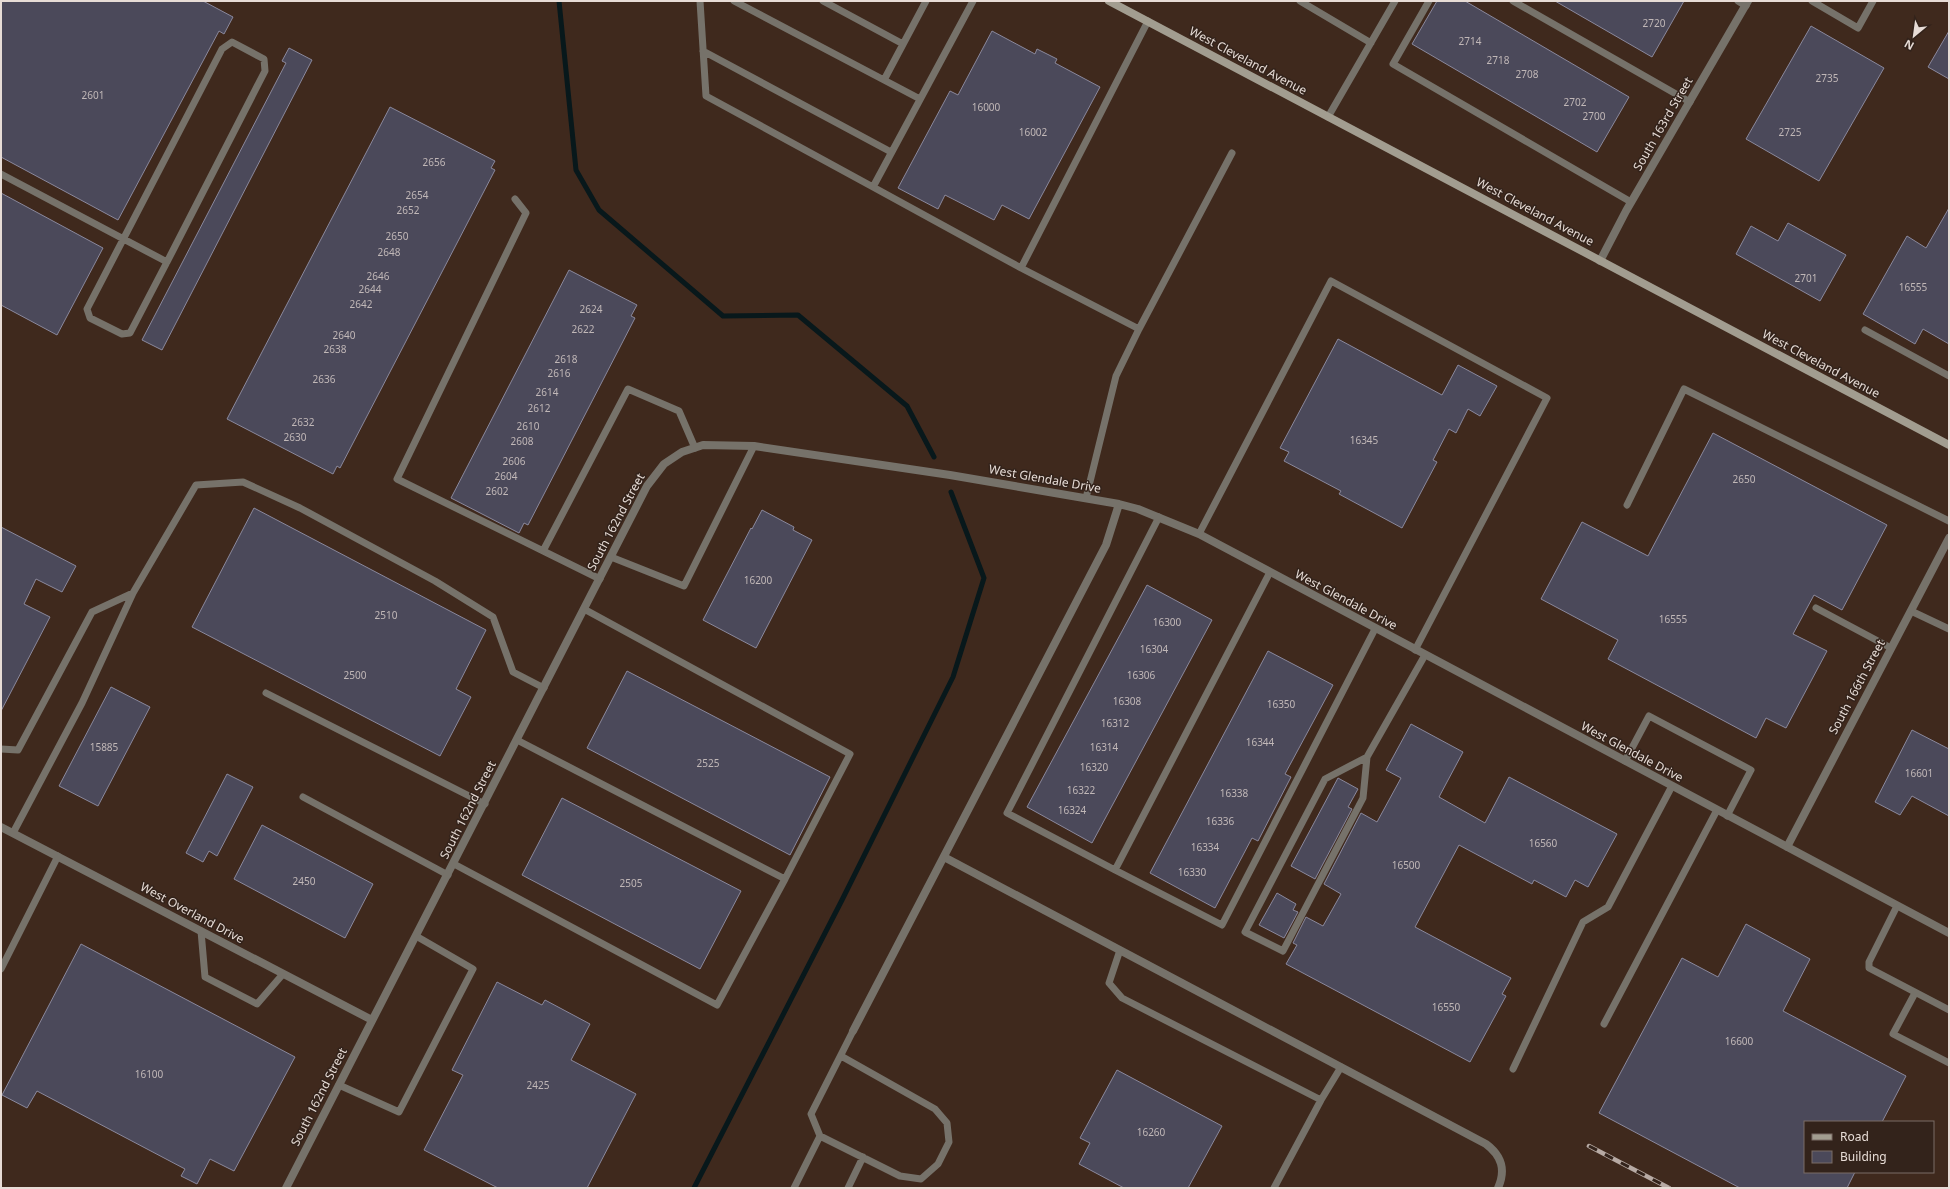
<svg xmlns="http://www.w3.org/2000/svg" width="1950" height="1189" font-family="'Noto Sans',sans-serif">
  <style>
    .built { fill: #3f291d; fill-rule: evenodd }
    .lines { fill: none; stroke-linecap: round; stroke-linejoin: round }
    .stream { stroke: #08181b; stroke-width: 5 }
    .building { fill: #4b495a; stroke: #8a889c }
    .lane { stroke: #76726a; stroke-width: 7 }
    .street { stroke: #76726a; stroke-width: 8 }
    .secondary { stroke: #a29d90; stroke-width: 8 }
    .rail-casing { stroke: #b7aaa4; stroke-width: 4.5 }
    .rail { stroke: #33231b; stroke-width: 3; stroke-dasharray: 9; stroke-linecap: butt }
    .labels { text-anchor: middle; stroke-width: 3; stroke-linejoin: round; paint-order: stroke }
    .number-label { font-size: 10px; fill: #c0b7b7 }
    .street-label { font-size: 12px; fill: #e7dcd6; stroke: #33231b }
  </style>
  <rect width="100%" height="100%" fill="#33231b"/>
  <path class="built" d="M1 1H1949V1188H1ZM1805 1122H1933V1172H1805Z"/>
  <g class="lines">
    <path class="stream" d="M559 1 576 170 599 210 723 316 798 315 907 406 934 457
      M694 1188 842 900 953 677 984 578 951 492"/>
  </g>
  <path class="building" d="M1 1H203L233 17 224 34 219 31 118 220 1 157Z
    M1437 1H1465L1629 97 1597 152 1412 44Z
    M1555 1H1684L1652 57Z
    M1811 26 1884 68 1819 181 1746 139Z
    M992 31 1035 54 1037 49 1057 59 1055 63 1100 87 1029 219 1002 205 994 220 945 195 938 209 898 188 950 91 958 95Z
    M1949 31V79L1928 67Z
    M289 48 312 60 162 350 142 340 286 63 282 61Z
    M390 107 495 161 491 168 495 170 340 468 337 466 333 474 227 419Z
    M1 193 103 248 57 335 1 305Z
    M1949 208V344L1923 329 1915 344 1863 314 1907 236 1926 248Z
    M1788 223 1846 255 1820 301 1736 254 1751 226 1778 241Z
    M569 270 637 305 631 316 635 318 528 525 524 523 519 533 451 498Z
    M1338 339 1442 395 1458 365 1497 386 1480 416 1468 409 1456 433 1449 429 1433 460 1437 462 1402 528 1339 494 1341 491 1284 461 1289 452 1280 448Z
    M1713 433 1887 525 1842 610 1814 595 1793 634 1827 651 1786 728 1766 718 1756 738 1608 659 1618 640 1541 599 1582 522 1648 556Z
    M254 508 486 630 456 689 471 697 440 756 192 627Z
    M762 510 794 527 793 530 812 540 756 648 703 620 751 528 752 529Z
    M1 527 76 566 62 592 36 579 24 604 50 617 1 711Z
    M1147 585 1212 620 1092 843 1027 807Z
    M1268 651 1333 685 1285 774 1291 777 1258 841 1252 838 1215 908 1150 873Z
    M627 671 830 777 790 855 587 748Z
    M111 687 150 707 98 806 59 786Z
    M1411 724 1463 752 1439 797 1485 823 1509 777 1617 834 1588 887 1575 880 1566 897 1534 880 1532 884 1459 845 1415 927 1511 978 1502 994 1506 996 1470 1062 1286 964 1297 945 1293 943 1306 917 1323 926 1341 894 1324 884 1361 813 1377 822 1401 778 1386 770Z
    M1912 730 1949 749V816L1912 796 1900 815 1875 802Z
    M227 774 253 787 217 856 209 851 203 862 186 853Z
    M1338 778 1358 789 1348 807 1352 809 1315 879 1291 866Z
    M562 798 741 891 700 969 522 875Z
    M262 825 373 884 345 938 234 879Z
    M1277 893 1296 904 1293 910 1298 912 1284 938 1259 925Z
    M1746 924 1810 959 1783 1011 1906 1076 1882 1122H1805V1172H1855L1847 1188H1740L1599 1113 1682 958 1718 977Z
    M81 944 295 1057 234 1171 210 1159 197 1184 181 1176 185 1169 37 1091 27 1108 2 1095Z
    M497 982 542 1005 545 1000 590 1024 571 1060 636 1094 587 1188H498L424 1150 463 1075 452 1070Z
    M1117 1070 1222 1126 1188 1188H1124L1079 1164 1090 1143 1080 1138Z"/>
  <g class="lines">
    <path class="lane" d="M700 1 706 96 873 187 973 1
      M734 1 884 80
      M823 1 903 44
      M1300 1 1371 43
      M1429 1 1393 64 1631 202
      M1513 1 1690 102
      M1738 1 1746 6
      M1812 1 1858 28 1873 1
      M703 51 891 152
      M920 99 884 80 926 1
      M1328 117 1395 1
      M1 174 167 262 265 71 264 59 232 42 222 49 87 309 90 318 122 334 130 333 167 262
      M873 187 1021 268 1148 21
      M515 199 526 213 397 479 600 579
      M1021 268 1139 329 1116 376 1086 498
      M1139 329 1232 153
      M1865 330 1949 376
      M1627 505 1684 389 1949 521
      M1159 517 1007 813 1115 870 1270 572
      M1199 534 1331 281 1547 398 1415 650
      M543 551 628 389 679 411 695 448
      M611 557 684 586 754 446
      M1816 608 1891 648
      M584 609 850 754 785 879
      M1911 611 1949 629
      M266 693 485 804
      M1 749 18 750 92 612 133 593 196 485 243 482 300 508 435 581 493 617 513 672 544 688
      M1367 757 1325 779 1245 932 1283 951 1363 798 1367 757 1425 655
      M1625 761 1649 716 1751 770 1727 816
      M303 797 448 875
      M13 833 82 703 133 593
      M454 864 717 1005 785 879 517 740
      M1115 870 1222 925 1375 629
      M1897 906 1869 962V968L1949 1010
      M201 931 205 977 257 1004 283 974
      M1120 950 1109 983 1122 998 1321 1100 1341 1067
      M1 969 58 856
      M1915 993 1893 1034 1949 1063
      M1604 1024 1717 810
      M841 1056 935 1109 947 1123 949 1142 938 1164 921 1179 900 1176 820 1136 811 1114 853 1031
      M1513 1069 1583 922 1608 907 1672 786
      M339 1085 399 1112 473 969 416 936
      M794 1188 820 1136
      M848 1188 863 1157
      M1274 1188 1321 1100"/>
    <path class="street" d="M1600 261 1626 211 1748 1
      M1 827 372 1020
      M1787 847 1949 538
      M944 857 1486 1144C1502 1156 1506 1170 1498 1188
      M853 1031 1106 545 1119 504
      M286 1188 647 486 664 464 682 452 703 445 754 446 950 475 1119 504 1138 509 1199 534 1949 933"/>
    <path class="secondary" d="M1109 1 1949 445"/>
    <defs>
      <path id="rail" d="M1589 1146 1669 1188"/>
    </defs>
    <use href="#rail" class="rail-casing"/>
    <use href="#rail" class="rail"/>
  </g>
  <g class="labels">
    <g class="number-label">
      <text x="1654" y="27">2720</text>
      <text x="1470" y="45">2714</text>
      <text x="1498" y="64">2718</text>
      <text x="1527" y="78">2708</text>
      <text x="1827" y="82">2735</text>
      <text x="93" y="99">2601</text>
      <text x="1575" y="106">2702</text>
      <text x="986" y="111">16000</text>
      <text x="1594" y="120">2700</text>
      <text x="1033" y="136">16002</text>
      <text x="1790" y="136">2725</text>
      <text x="434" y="166">2656</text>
      <text x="417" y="199">2654</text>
      <text x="408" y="214">2652</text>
      <text x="397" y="240">2650</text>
      <text x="389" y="256">2648</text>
      <text x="378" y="280">2646</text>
      <text x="1806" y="282">2701</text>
      <text x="1913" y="291">16555</text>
      <text x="370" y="293">2644</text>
      <text x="361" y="308">2642</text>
      <text x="591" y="313">2624</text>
      <text x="583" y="333">2622</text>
      <text x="344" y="339">2640</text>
      <text x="335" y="353">2638</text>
      <text x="566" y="363">2618</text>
      <text x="559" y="377">2616</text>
      <text x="324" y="383">2636</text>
      <text x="547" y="396">2614</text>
      <text x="539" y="412">2612</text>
      <text x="303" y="426">2632</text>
      <text x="528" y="430">2610</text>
      <text x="295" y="441">2630</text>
      <text x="1364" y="444">16345</text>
      <text x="522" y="445">2608</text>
      <text x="514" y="465">2606</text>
      <text x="506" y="480">2604</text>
      <text x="1744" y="483">2650</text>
      <text x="497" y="495">2602</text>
      <text x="758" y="584">16200</text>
      <text x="386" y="619">2510</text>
      <text x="1673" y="623">16555</text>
      <text x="1167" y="626">16300</text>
      <text x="1154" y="653">16304</text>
      <text x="355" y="679">2500</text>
      <text x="1141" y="679">16306</text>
      <text x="1127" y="705">16308</text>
      <text x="1281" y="708">16350</text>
      <text x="1115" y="727">16312</text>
      <text x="1260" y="746">16344</text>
      <text x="104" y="751">15885</text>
      <text x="1104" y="751">16314</text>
      <text x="708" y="767">2525</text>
      <text x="1094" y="771">16320</text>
      <text x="1919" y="777">16601</text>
      <text x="1081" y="794">16322</text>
      <text x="1234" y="797">16338</text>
      <text x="1072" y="814">16324</text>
      <text x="1220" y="825">16336</text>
      <text x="1543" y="847">16560</text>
      <text x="1205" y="851">16334</text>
      <text x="1406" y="869">16500</text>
      <text x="1192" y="876">16330</text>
      <text x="304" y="885">2450</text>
      <text x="631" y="887">2505</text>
      <text x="1446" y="1011">16550</text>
      <text x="1739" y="1045">16600</text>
      <text x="149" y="1078">16100</text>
      <text x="538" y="1089">2425</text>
      <text x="1151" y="1136">16260</text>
    </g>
    <g class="street-label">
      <text transform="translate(1248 61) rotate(28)" y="4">West Cleveland Avenue</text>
      <text transform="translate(1663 124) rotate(-60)" y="4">South 163rd Street</text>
      <text transform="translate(1535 212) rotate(28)" y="4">West Cleveland Avenue</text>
      <text transform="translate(1821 364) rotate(28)" y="4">West Cleveland Avenue</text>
      <text transform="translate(1045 479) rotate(10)" y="4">West Glendale Drive</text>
      <text transform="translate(616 522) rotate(-62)" y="4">South 162nd Street</text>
      <text transform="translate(1346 600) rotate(28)" y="4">West Glendale Drive</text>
      <text transform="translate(1857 687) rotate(-62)" y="4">South 166th Street</text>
      <text transform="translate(1632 752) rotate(28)" y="4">West Glendale Drive</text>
      <text transform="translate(468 810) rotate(-63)" y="4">South 162nd Street</text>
      <text transform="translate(192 913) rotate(28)" y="4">West Overland Drive</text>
      <text transform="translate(319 1097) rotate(-63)" y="4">South 162nd Street</text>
    </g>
  </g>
  <rect width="1950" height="1189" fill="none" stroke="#e7dcd6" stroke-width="4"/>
  <rect x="1804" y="1121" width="130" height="52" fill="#33231b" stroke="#7b6d66"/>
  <rect x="1812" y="1134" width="20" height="6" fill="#a29d90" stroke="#7b6d66"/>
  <text x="1840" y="1141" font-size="12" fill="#e7dcd6">Road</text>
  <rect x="1812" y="1151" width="20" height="12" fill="#4b495a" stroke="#7b6d66"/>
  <text x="1840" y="1161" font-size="12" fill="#e7dcd6">Building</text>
  <g transform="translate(1914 36) rotate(209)" stroke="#33231b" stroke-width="3" paint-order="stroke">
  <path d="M0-3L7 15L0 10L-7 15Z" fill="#e7dcd6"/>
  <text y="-6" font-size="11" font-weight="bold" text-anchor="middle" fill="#e7dcd6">N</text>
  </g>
</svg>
